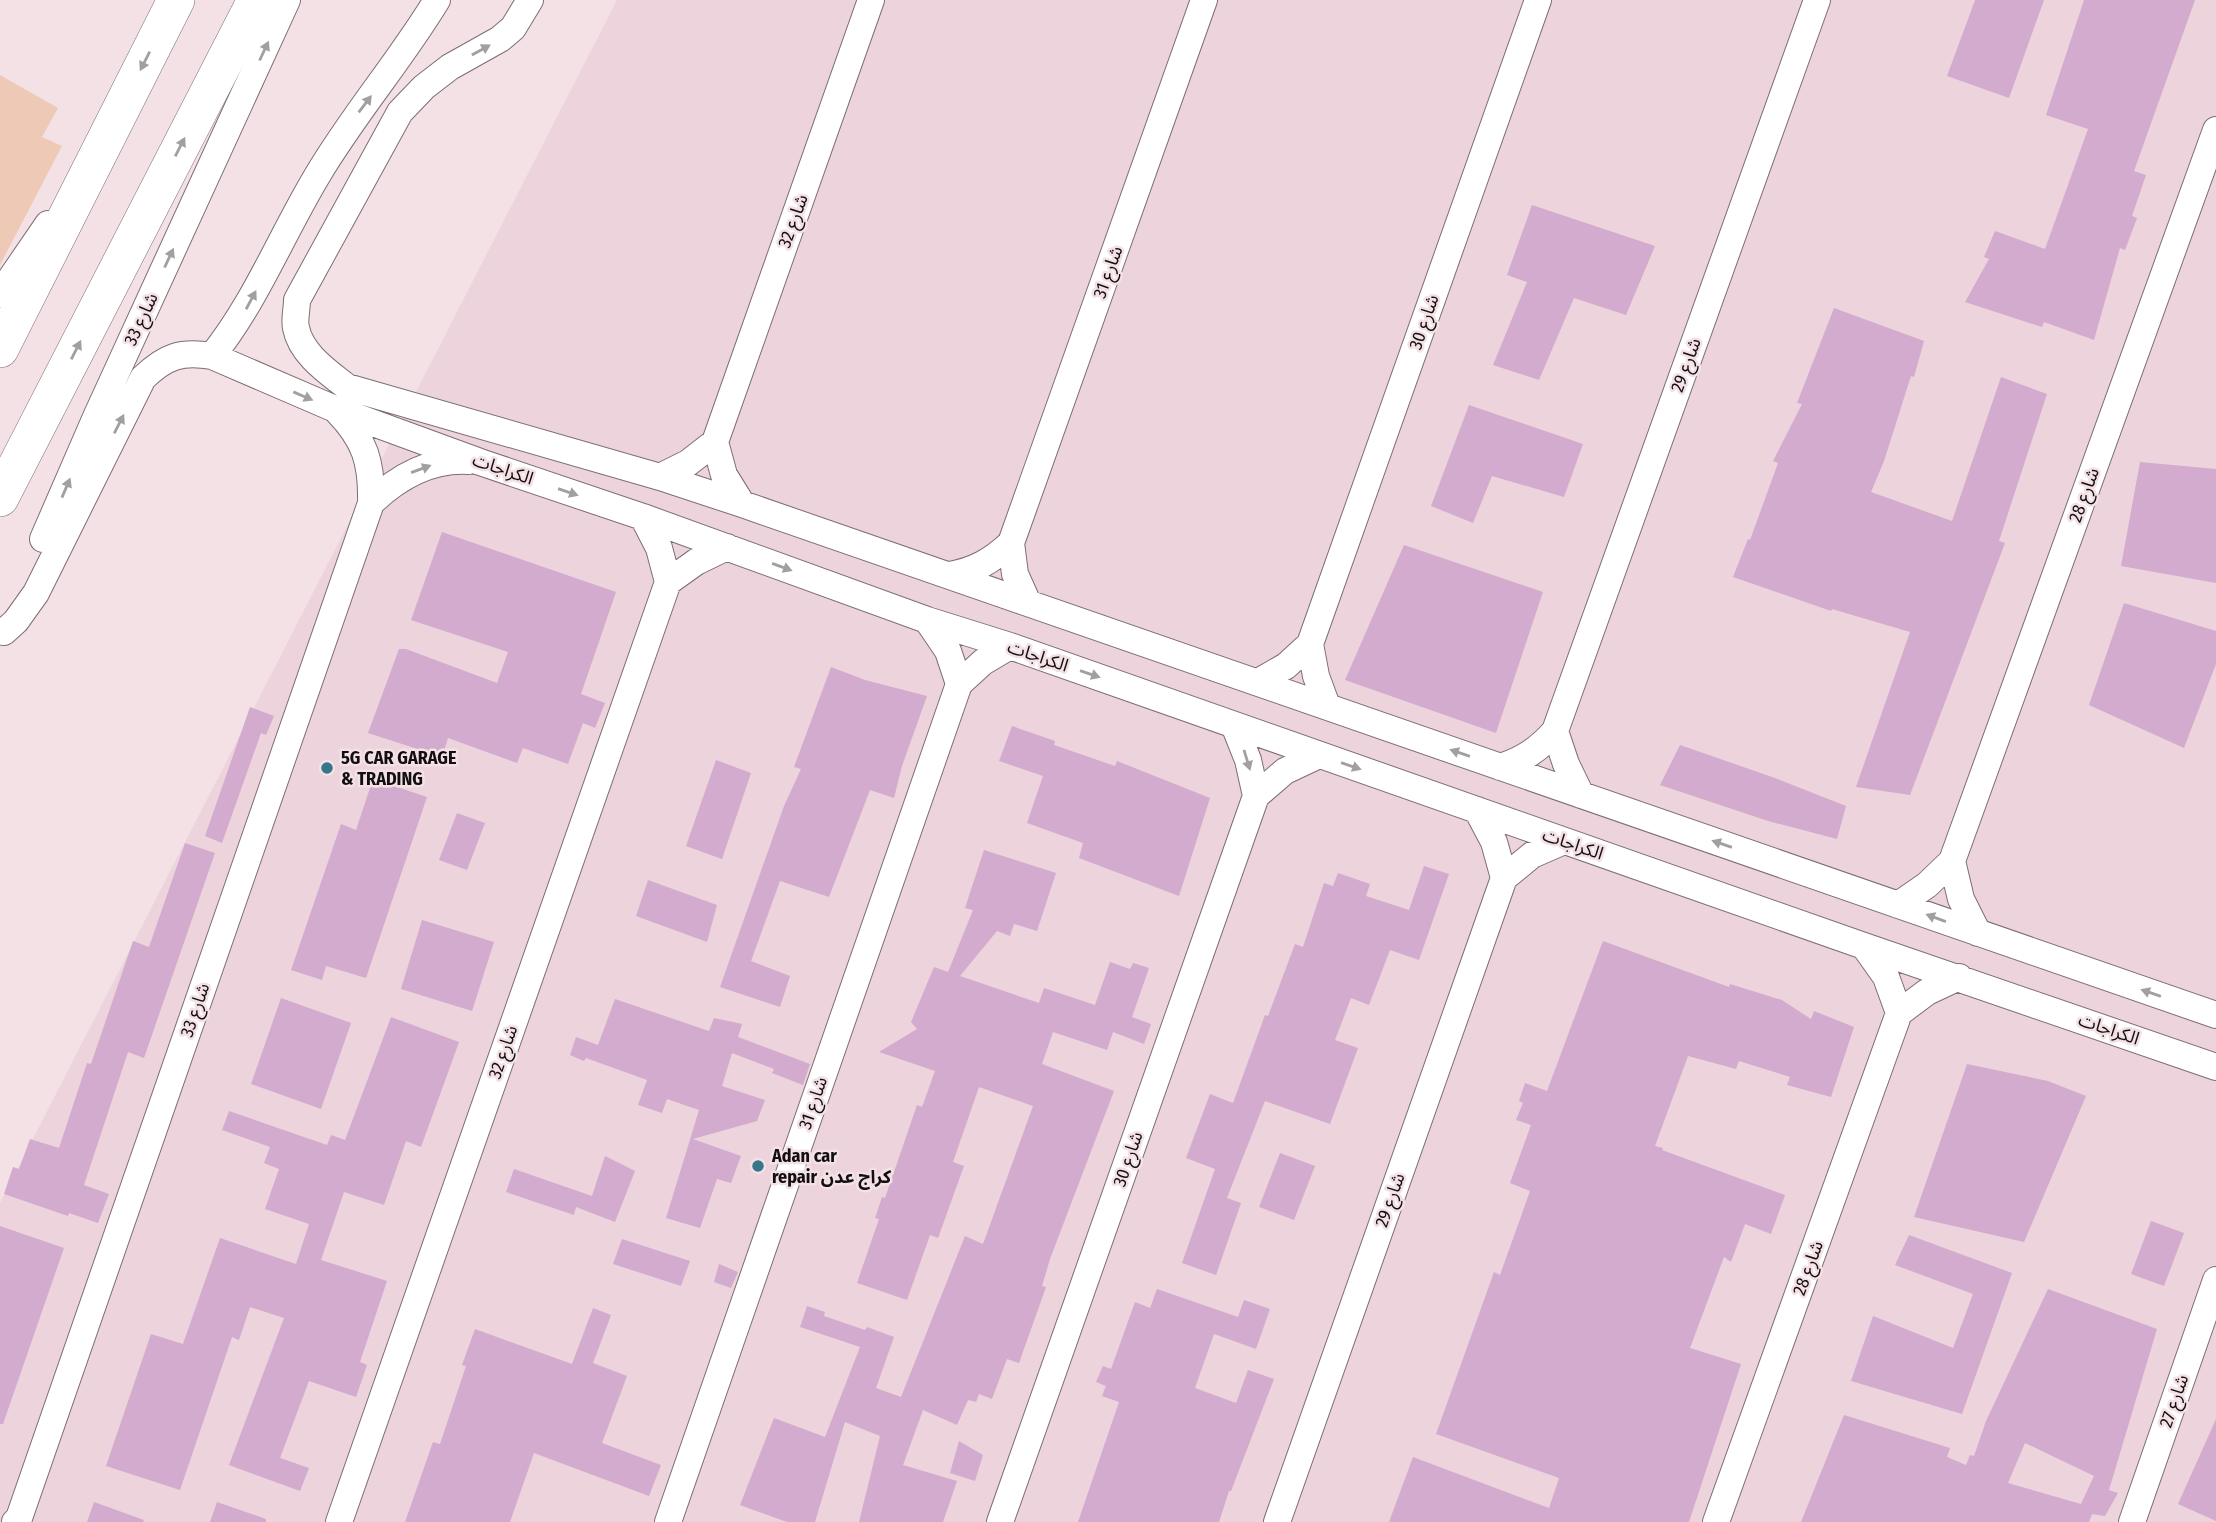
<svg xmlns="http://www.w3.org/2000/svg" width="2216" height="1522" font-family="'Fira Sans Condensed','Noto Sans Arabic',sans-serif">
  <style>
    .built { fill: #edd3db }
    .green { fill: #eecab6 }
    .building { fill: #d2abce; fill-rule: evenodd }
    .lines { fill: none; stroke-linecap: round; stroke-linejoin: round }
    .minor-casing { stroke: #7d6e73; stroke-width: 28 }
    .highway-casing { stroke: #7d6e73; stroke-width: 38 }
    .minor { stroke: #fff; stroke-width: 26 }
    .highway { stroke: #fff; stroke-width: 37 }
    .oneway { fill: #a19f9f }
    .poi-dot { fill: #36758a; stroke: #f3e1e6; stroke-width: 2.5 }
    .labels { text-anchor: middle; stroke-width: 5; stroke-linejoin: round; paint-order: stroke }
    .street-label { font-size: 18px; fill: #130e0f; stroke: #f3e1e6 }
    .poi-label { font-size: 18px; font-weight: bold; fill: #130e0f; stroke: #f3e1e6; text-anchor: start }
  </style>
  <rect width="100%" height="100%" fill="#f3e1e6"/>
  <path class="built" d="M617 0H2216V1522H0V1203Z"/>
  <path class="green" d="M0 75 58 108 42 137 62 146 0 265Z"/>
  <path class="building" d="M1975 0H2044L2009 98 1947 76Z
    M2084 0H2195L2134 171 2146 175 2132 216 2137 218 2125 250 2120 248 2094 340 2044 322 2042 327 1965 302 1989 259 1984 257 1995 231 2045 249 2088 129 2046 115Z
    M1532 205 1655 246 1626 315 1574 298 1539 380 1493 365 1527 282 1507 275Z
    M1834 308 1924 341 1914 377 1911 376 1884 461 1871 492 1952 521 2001 377 2047 394 1999 541 2005 543 1910 795 1856 787 1910 632 1832 609 1831 611 1733 577 1748 539 1750 540 1778 463 1773 461 1802 404 1797 403Z
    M1469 405 1583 444 1564 497 1492 476 1473 523 1431 506Z
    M2140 462 2216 469V583L2121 566Z
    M442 532 616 592 581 694 605 703 595 728 583 723 568 764 523 748 517 763 448 738 442 757 368 733 399 649H406L497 683 508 652 411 620Z
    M1404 545 1543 592 1496 733 1345 680Z
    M2124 603 2216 631V664L2184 748 2089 705Z
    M831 667 865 680 927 696 902 766 894 798 870 790 829 897 780 881 751 961 790 976 780 1007 720 987 784 806 801 769 794 767Z
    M250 707 274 716 266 735 261 733 222 843 205 836Z
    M1012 726 1055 741 1054 745 1115 766 1117 761 1210 798 1179 896 1079 858 1083 843 1027 823 1043 776 999 761Z
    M1680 745 1775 778 1846 806 1837 839 1768 821 1660 785Z
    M716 760 751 773 722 859 686 846Z
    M373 779 427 797 366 978 326 966 322 980 291 970 341 824 356 830Z
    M457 813 485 823 467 870 439 860Z
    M185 843 215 853 144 1058 128 1052 84 1185 109 1194 98 1223 69 1213 68 1216 4 1194 13 1167 19 1169 30 1139 59 1148 87 1063 91 1064 133 941 149 947Z
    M984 850 1056 873 1037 931 1014 924 1010 936 997 931 960 976 1039 1003 1044 988 1095 1005 1110 962 1130 969 1133 963 1149 968 1132 1017 1151 1024 1144 1044 1113 1032 1107 1050 1053 1032 1042 1064 1114 1091 1050 1259 1042 1286 1046 1287 1019 1363 1007 1359 992 1399 979 1394 976 1402 968 1400 957 1425 923 1410 903 1465 957 1481 943 1522H859L880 1436 845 1422 815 1522H787L740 1505 774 1418 825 1437 860 1347 800 1327 807 1306 825 1312 824 1316 865 1330 867 1327 894 1337 876 1388 901 1397 965 1236 983 1244 1033 1106 979 1087 953 1162 964 1166 938 1238 930 1235 907 1300 857 1283 879 1219 875 1218 882 1197 885 1198 917 1105 922 1107 935 1071 879 1052 917 1029 911 1022 934 967 948 972 973 910 965 908Z
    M1424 866 1449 874 1419 960 1390 950 1369 1005 1351 998 1335 1040 1358 1048 1330 1124 1265 1101 1227 1198 1241 1203 1216 1275 1182 1263 1215 1169 1186 1158 1210 1094 1233 1103 1265 1015 1268 1016 1295 944 1303 947 1324 883 1333 886 1338 873 1370 884 1366 896 1409 910Z
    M648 880 717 905 707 942 636 916Z
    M422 920 494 942 472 1011 401 989Z
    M1603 941 1729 987 1730 984 1782 1000 1811 1019 1814 1011 1854 1027 1831 1097 1787 1085 1790 1077 1739 1061 1736 1069 1688 1056 1655 1146 1663 1148 1662 1150 1785 1195 1771 1234 1745 1224 1731 1262 1724 1257 1690 1348 1741 1364 1689 1522H1389L1413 1457 1549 1508 1559 1478 1436 1434 1494 1272 1500 1275 1530 1191 1510 1183 1531 1125 1516 1120 1523 1103 1519 1101 1525 1083 1547 1091Z
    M281 998 351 1023 321 1109 251 1084Z
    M615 999 709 1031 714 1018 742 1024 738 1037 810 1064 803 1085 772 1073 774 1069 732 1053 722 1086 765 1100 757 1121 693 1139 741 1156 731 1183 717 1179 700 1228 666 1218 699 1110 667 1099 662 1113 638 1105 647 1080 586 1058 584 1061 570 1055 576 1037 598 1045Z
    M391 1017 459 1042 421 1147 406 1141 384 1205 344 1192 321 1260 387 1281 360 1362 367 1365 356 1397 309 1381 280 1458 309 1468 300 1491 229 1465 284 1318 250 1307 239 1340 232 1337 180 1490 106 1466 151 1334 183 1344 220 1238 296 1264 309 1224 265 1209 279 1169 264 1163 270 1147 222 1130 229 1111 327 1145 331 1135 345 1140Z
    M1967 1064 2048 1081 2086 1096 2024 1242 1914 1217Z
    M1280 1153 1315 1166 1294 1220 1259 1207Z
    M605 1156 635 1171 615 1222 576 1207 574 1215 506 1192 514 1169 592 1196Z
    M2151 1221 2184 1233 2164 1286 2131 1274Z
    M0 1226 64 1248 3 1424H0Z
    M1909 1235 2012 1273 1962 1414 1851 1381 1873 1316 1953 1348 1973 1294 1895 1265Z
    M622 1239 690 1261 681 1286 613 1264Z
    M719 1264 738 1272 731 1288 714 1282Z
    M1157 1289 1238 1317 1244 1300 1270 1309 1256 1349 1214 1334 1195 1388 1236 1403 1248 1370 1274 1379 1231 1491H1229L1219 1522H1078L1119 1402 1102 1396 1106 1386 1096 1382 1103 1366 1111 1369 1135 1302 1150 1308Z
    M2048 1289 2157 1329 2109 1490 2118 1493 2105 1516 2092 1514 2089 1522H1801L1844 1415 1950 1448 1947 1457 1966 1465 1970 1455 1974 1456 1986 1421ZM2025 1443 2094 1476 2081 1504 2008 1483Z
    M593 1308 611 1315 593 1363 627 1376 602 1443 661 1465 649 1496 534 1453 510 1522H405L433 1442 440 1444 466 1366 462 1365 475 1329 572 1364Z
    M2216 1419V1521L2178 1504Z
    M959 1441 983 1455 975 1481 950 1473Z
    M94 1502 144 1520 143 1522H87Z
    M217 1502 266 1519V1522H210Z"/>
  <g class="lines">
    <defs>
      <path id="minor" d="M530 0 513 28 500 39 450 67 424 87 400 112 297 300C297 309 294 320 296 328 301 354 328 372 347 387L660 477 742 504 2216 1015
        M0 294 48 224
        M212 356C256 301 281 236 317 176 353 115 400 61 437 0
        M715 442 724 475 742 504
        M660 477 688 463 715 442 871 0
        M371 503C398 477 430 459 468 461
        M643 517 659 548 668 582
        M43 539 96 417 287 0
        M949 575C974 571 992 561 1011 543
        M1028 603 1015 574 1011 543 1204 0
        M927 620 948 651 959 684
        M4 632 16 621 36 593 143 378C166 356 181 351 212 356L335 409 480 462 643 517 927 620 1010 646 1864 946 2216 1067
        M1310 644 1316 676 1327 706
        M1258 682 1286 666 1310 644 1538 0
        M1234 725 1248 760 1256 796
        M1555 731 1566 764 1581 795
        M1500 767C1523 760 1539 749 1555 731L1817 0
        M1477 810 1494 842 1504 878
        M1952 861 1961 899 1978 933
        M1898 905 1927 885 1952 861 2216 130
        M1864 946 1886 977 1899 1013
        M15 1522 19 1518 371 503C372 462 365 440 337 411
        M339 1522 668 582 696 562 727 547
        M668 1522 959 684 983 662 1010 646
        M1000 1522 1256 796 1285 771 1319 755
        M1277 1522 1504 878 1532 855 1564 841
        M1716 1522 1899 1013 1927 992 1959 977
        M2132 1522 2216 1280"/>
      <path id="highway" d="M0 349 176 0
        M0 498 256 0"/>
    </defs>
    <use href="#minor" class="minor-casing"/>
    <use href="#highway" class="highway-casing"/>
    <use href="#minor" class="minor"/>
    <use href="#highway" class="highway"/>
  </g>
  <defs><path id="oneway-solid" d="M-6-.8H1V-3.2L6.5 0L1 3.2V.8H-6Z" transform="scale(1.75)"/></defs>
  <g class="oneway">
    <use href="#oneway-solid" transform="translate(481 50) rotate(-29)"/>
    <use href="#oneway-solid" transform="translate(264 51) rotate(-65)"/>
    <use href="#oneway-solid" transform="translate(145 61) rotate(117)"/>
    <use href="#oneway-solid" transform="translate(365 104) rotate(-53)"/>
    <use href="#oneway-solid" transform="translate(180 147) rotate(-63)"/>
    <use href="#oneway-solid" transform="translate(169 258) rotate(-65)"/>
    <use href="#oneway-solid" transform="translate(251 300) rotate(-62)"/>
    <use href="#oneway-solid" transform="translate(76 350) rotate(-63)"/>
    <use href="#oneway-solid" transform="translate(303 396) rotate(23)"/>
    <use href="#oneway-solid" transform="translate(119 424) rotate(-63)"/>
    <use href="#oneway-solid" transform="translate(421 469) rotate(-20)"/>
    <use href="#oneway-solid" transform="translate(66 488) rotate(-67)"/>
    <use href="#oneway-solid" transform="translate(568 492) rotate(19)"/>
    <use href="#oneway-solid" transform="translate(782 567) rotate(20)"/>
    <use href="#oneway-solid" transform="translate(1090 674) rotate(19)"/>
    <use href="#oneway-solid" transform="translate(1460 753) rotate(-161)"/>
    <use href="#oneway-solid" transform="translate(1247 760) rotate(73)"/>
    <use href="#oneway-solid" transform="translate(1351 766) rotate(19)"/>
    <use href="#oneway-solid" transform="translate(1722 844) rotate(-161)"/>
    <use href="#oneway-solid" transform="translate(1936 918) rotate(-160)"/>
    <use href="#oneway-solid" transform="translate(2151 993) rotate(-161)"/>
  </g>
  <g class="poi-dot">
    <circle cx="327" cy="768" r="7"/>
    <circle cx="758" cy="1166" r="7"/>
  </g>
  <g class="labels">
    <g class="street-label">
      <text transform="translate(793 221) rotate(-70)" y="6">شارع 32</text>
      <text transform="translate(1108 272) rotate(-70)" y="6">شارع 31</text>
      <text transform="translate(141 319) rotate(-65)" y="6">شارع 33</text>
      <text transform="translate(1424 322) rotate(-71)" y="6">شارع 30</text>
      <text transform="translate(1686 365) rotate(-70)" y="6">شارع 29</text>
      <text transform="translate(503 469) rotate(19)" y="6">الكراجات</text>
      <text transform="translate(2084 495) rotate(-70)" y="6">شارع 28</text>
      <text transform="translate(1038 656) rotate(19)" y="6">الكراجات</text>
      <text transform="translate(1573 844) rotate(19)" y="6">الكراجات</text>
      <text transform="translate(195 1010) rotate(-71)" y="6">شارع 33</text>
      <text transform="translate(2109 1029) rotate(19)" y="6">الكراجات</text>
      <text transform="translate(503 1052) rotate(-71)" y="6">شارع 32</text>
      <text transform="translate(813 1103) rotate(-71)" y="6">شارع 31</text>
      <text transform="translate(1128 1159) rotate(-71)" y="6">شارع 30</text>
      <text transform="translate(1390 1200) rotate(-71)" y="6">شارع 29</text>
      <text transform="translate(1808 1268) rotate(-70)" y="6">شارع 28</text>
      <text transform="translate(2174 1401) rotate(-71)" y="6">شارع 27</text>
    </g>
    <g class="poi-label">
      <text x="341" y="764">5G CAR GARAGE<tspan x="341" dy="21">&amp; TRADING</tspan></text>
      <text x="772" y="1162">Adan car<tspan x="772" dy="21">repair كراج عدن</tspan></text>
    </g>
  </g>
</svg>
